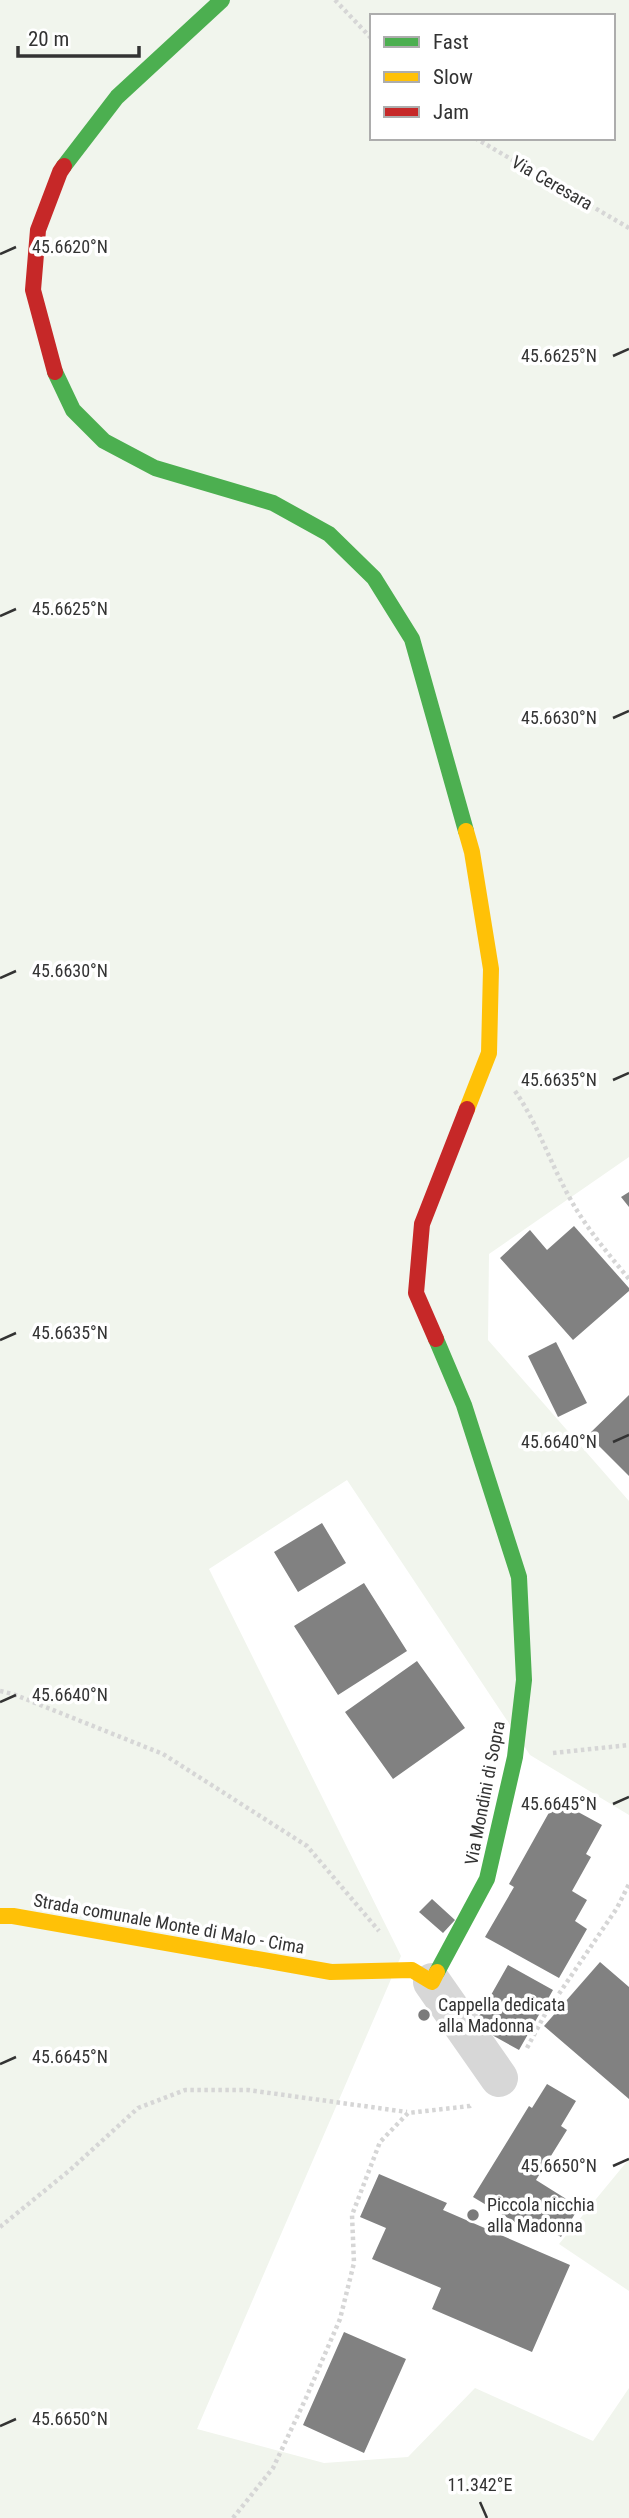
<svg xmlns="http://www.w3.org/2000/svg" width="629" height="2518" font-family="'Roboto Condensed',sans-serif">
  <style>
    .green { fill: #f1f5ed; fill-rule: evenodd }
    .building { fill: #818181 }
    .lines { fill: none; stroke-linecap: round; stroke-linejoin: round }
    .path { stroke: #d6d6d6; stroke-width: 4.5; stroke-dasharray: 3.5 3.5; stroke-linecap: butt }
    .street { stroke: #d7d7d7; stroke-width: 38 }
    .fast { stroke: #4caf50; stroke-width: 16 }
    .slow { stroke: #ffc107; stroke-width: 16 }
    .jam { stroke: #c62828; stroke-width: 16 }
    .ticks { fill: none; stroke: #333; stroke-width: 2.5 }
    .poi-dot { fill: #7a7a7a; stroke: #fff; stroke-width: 2.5 }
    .labels { text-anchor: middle; stroke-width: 7; stroke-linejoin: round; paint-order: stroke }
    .street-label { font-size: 18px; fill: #333; stroke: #fff }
    .poi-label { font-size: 18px; fill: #333; stroke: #fff; text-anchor: start }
    .ticks-label { font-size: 18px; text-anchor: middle; fill: #333; stroke: #fff; stroke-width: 7; stroke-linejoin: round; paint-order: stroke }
  </style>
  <rect width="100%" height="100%" fill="#fff"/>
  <path class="green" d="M0 0H629V1157L489 1254 488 1340 629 1501V1815L530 1755 347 1480 209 1569 401 1956 197 2429 324 2463 408 2457 475 2388 593 2441 629 2388V2518H0ZM372 16H613V138H372Z
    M629 2159V2291L559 2244Z"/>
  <path class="building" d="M629 1192V1207L621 1197Z
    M574 1226 629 1288V1291L573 1340 500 1258 530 1230 547 1250Z
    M556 1342 587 1403 558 1417 528 1356Z
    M629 1395V1476L588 1435Z
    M322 1523 346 1563 298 1592 274 1552Z
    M364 1583 407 1651 338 1695 294 1626Z
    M417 1661 465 1728 393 1779 345 1712Z
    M556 1800 602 1825 586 1854 591 1857 572 1891 587 1900 575 1921 587 1929 559 1978 485 1937 514 1887 509 1884Z
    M432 1899 455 1920 443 1933 419 1912Z
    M600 1962 629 1987V2099L544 2026Z
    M508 1965 553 1990 519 2050 474 2025Z
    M547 2084 576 2101 561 2126 567 2130 536 2180 579 2207 561 2237 534 2221 528 2230 473 2197 529 2106 532 2108Z
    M379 2174 447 2203 443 2210 570 2265 532 2352 432 2309 441 2288 372 2259 386 2228 360 2217Z
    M344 2332 406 2359 364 2453 303 2425Z"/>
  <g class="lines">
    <path class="path" d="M335 0 372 39
      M475 138 629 228
      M515 1091C536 1121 548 1157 565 1189 582 1223 605 1250 629 1279
      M0 1691 13 1694 163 1754 307 1846 379 1931
      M553 1753 629 1745
      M527 2048 544 2016 617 1908 629 1884
      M0 2227 70 2170 138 2108 185 2090H248L407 2112
      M233 2518 273 2468 306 2398 340 2319 354 2263 352 2215 380 2142 408 2113 470 2106 472 2104"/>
    <path class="street" d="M432 1982 499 2078"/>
    <path class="fast" d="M64 166 117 97 222 0
      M55 372 73 410 104 441 155 468 273 503 329 534 374 578 412 639 466 831
      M436 1339 464 1405 519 1577 524 1680 515 1757 487 1879 437 1972"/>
    <path class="slow" d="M466 831 472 852 491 969 489 1053 467 1109
      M0 1916H13L331 1972 412 1970 432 1982 437 1972"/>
    <path class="jam" d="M55 372 33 290 38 230 60 172 64 166
      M436 1339 416 1293 422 1224 467 1109"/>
  </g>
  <path class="ticks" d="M0 254 16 247M613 356 629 349M0 616 16 609M613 718 629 711M0 978 16 971M613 1080 629 1073M0 1340 16 1333M613 1442 629 1435M0 1702 16 1695M613 1804 629 1797M0 2064 16 2057M613 2166 629 2159M0 2426 16 2419M480 2502 487 2518"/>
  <g class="poi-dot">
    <circle cx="424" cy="2015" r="7"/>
    <circle cx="473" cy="2215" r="7"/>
  </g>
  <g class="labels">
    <g class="street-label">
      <text transform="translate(552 183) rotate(30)" y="6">Via Ceresara</text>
      <text transform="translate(485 1793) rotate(-79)" y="6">Via Mondini di Sopra</text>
      <text transform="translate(169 1924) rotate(10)" y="6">Strada comunale Monte di Malo - Cima</text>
    </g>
    <g class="poi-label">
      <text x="438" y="2011">Cappella dedicata<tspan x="438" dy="21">alla Madonna</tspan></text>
      <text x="487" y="2211">Piccola nicchia<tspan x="487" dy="21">alla Madonna</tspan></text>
    </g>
  </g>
  <g class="ticks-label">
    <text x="70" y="253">45.6620°N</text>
    <text x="559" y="362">45.6625°N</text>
    <text x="70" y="615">45.6625°N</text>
    <text x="559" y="724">45.6630°N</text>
    <text x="70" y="977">45.6630°N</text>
    <text x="559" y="1086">45.6635°N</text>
    <text x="70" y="1339">45.6635°N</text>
    <text x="559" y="1448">45.6640°N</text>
    <text x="70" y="1701">45.6640°N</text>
    <text x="559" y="1810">45.6645°N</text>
    <text x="70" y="2063">45.6645°N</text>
    <text x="559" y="2172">45.6650°N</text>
    <text x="70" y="2425">45.6650°N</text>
    <text x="480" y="2491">11.342°E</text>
  </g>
  <rect x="370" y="14" width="245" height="126" fill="#ffffff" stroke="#adadad" stroke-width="2"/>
  <rect x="384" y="37" width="35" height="10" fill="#4caf50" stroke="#adadad" stroke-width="2"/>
  <text x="433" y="49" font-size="21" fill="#333333">Fast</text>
  <rect x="384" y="72" width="35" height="10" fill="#ffc107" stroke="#adadad" stroke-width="2"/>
  <text x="433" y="84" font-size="21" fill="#333333">Slow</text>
  <rect x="384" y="107" width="35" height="10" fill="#c62828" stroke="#adadad" stroke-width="2"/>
  <text x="433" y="119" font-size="21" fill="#333333">Jam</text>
  <path d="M18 46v10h121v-10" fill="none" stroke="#333333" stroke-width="3.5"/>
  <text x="28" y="46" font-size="21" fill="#333333" stroke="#ffffff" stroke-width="5" paint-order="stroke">20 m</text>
</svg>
